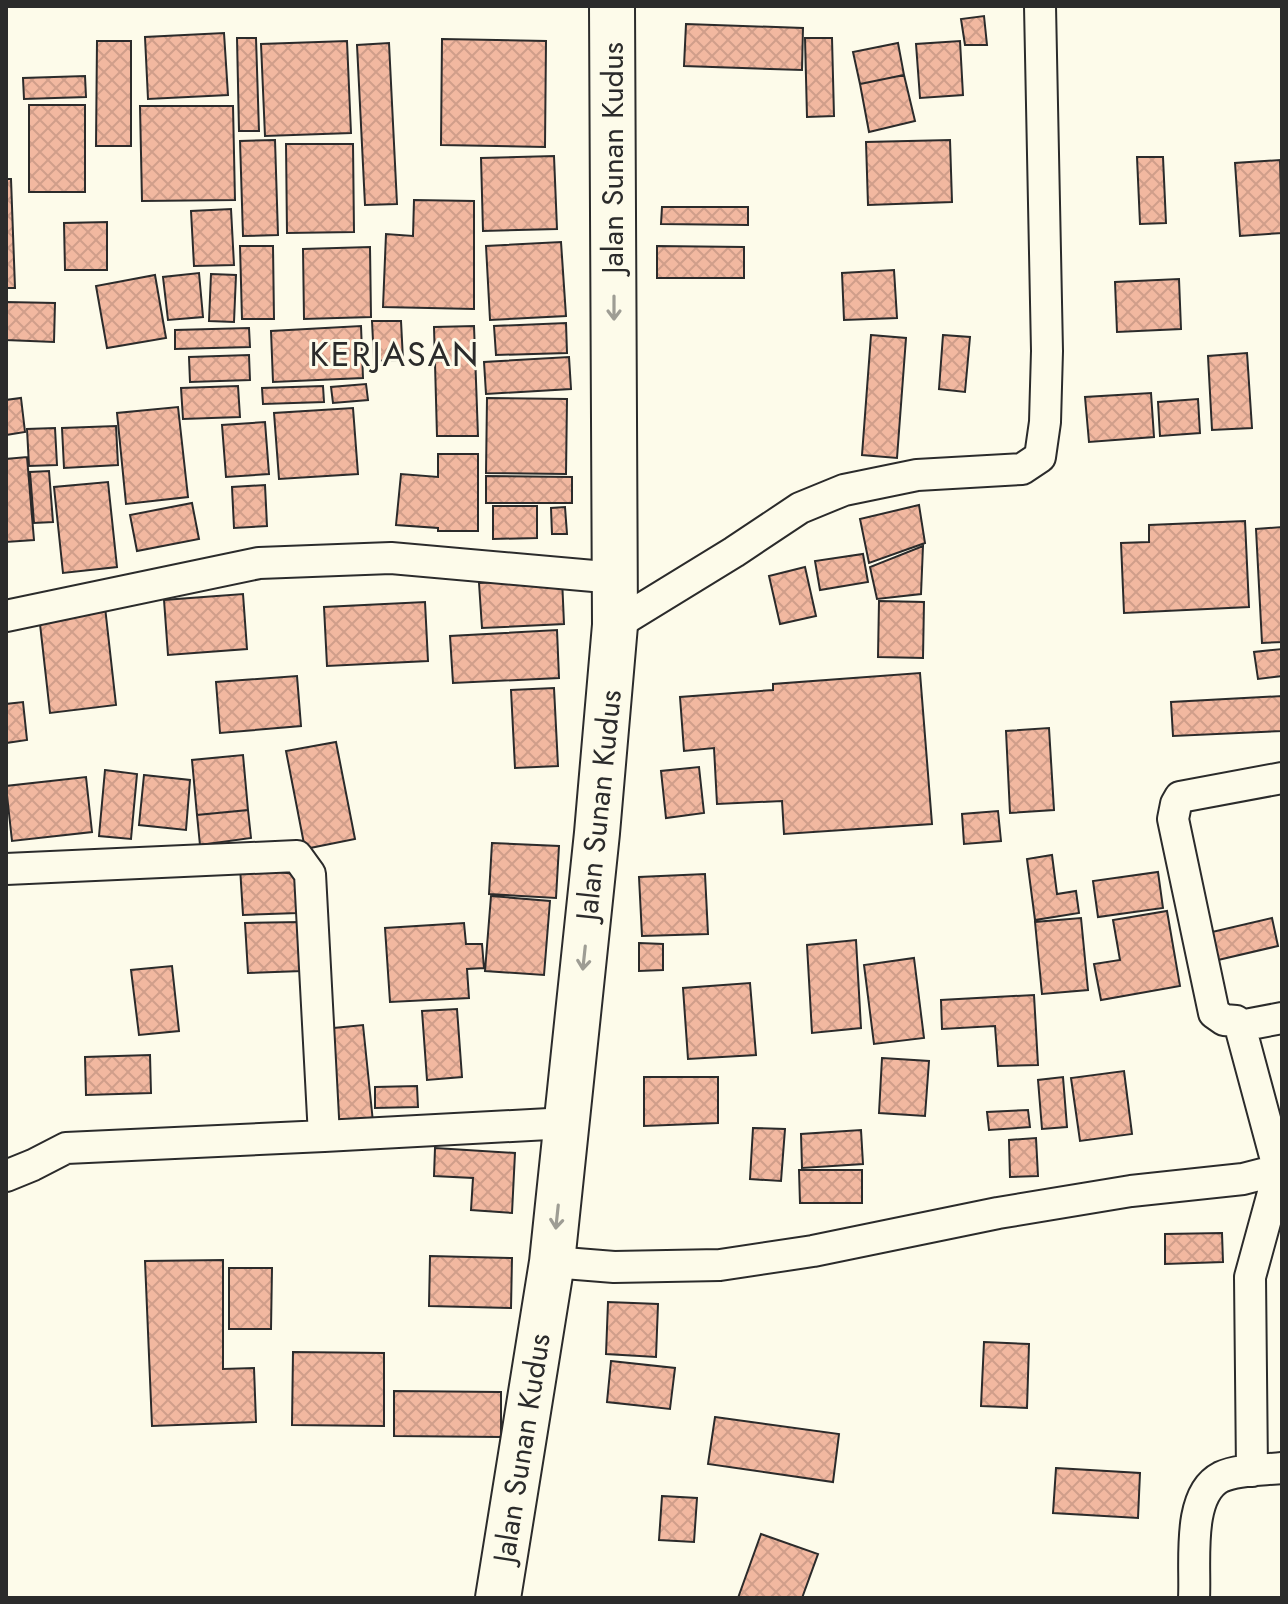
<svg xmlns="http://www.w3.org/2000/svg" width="1288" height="1604" font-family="Jost,sans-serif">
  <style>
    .building { fill: url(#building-cross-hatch); stroke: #2b2b2b; stroke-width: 2 }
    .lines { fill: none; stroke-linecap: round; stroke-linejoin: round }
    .street-casing { stroke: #2b2b2b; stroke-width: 34 }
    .secondary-casing { stroke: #2b2b2b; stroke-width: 48 }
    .street { stroke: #fdfbea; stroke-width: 30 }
    .secondary { stroke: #fdfbea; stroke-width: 44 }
    .oneway { stroke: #9e9d94 }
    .labels { text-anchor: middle; stroke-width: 6; stroke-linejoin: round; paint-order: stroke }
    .street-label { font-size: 30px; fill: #2b2b2b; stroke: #fdfbea }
    .quarter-label { font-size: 34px; letter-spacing: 2px; fill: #2b2b2b; stroke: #fdfbea }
  </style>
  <defs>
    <pattern id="building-cross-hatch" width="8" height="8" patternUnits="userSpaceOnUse" patternTransform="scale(2)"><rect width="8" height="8" fill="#f2b8a0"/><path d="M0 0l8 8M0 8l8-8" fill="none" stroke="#d09e8a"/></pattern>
  </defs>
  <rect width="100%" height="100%" fill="#fdfbea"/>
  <path class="building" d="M984 16 987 45H965L961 19Z
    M686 24 803 28 802 70 684 66Z
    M224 33 228 95 148 99 145 37Z
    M237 38H256L259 131H239Z
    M805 38H832L834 116 807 117Z
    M442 39 546 41 545 147 441 145Z
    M97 41H131V146H96Z
    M347 41 351 133 265 136 261 44Z
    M960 41 963 95 920 98 916 44Z
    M389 43 397 204 365 205 357 45Z
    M898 43 904 75 860 84 853 52Z
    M904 75 915 121 869 132 860 84Z
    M85 76 86 97 24 99 23 78Z
    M29 105H85V192H29Z
    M140 106H233L235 200 142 201Z
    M275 140 278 235 243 236 240 141Z
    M950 140 952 202 868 205 866 142Z
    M286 144H353L354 232 287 233Z
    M554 156 557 229 483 231 481 158Z
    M1137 157H1163L1166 223 1140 224Z
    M1280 160 1282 233 1240 236 1235 163Z
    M6 179H11L15 288H6Z
    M414 200 474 201V309L383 307 386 234 413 236Z
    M662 207H748V225L661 224Z
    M231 209 234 265 194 266 191 211Z
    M107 222V270H65L64 223Z
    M561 242 566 316 490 320 486 246Z
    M240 246H273L274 319H242Z
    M657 246 744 247V278H657Z
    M370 247 371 317 304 319 303 249Z
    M894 270 897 318 844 320 842 273Z
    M199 273 203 317 168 320 163 277Z
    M211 274 236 275 234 322 209 321Z
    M155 275 166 338 107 348 96 286Z
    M1179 279 1181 329 1117 332 1115 282Z
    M6 302 55 303 54 342 6 340Z
    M372 321H401L403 360 374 361Z
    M566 323 567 353 496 355 494 326Z
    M361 326 363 378 273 382 271 331Z
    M474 326 478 436H437L434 327Z
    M249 328 250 347 175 349V330Z
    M871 335 906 338 897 458 862 455Z
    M943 335 970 337 965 392 939 389Z
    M1247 353 1252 428 1212 430 1208 356Z
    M249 355 250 380 190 382 189 357Z
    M569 357 571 389 486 394 484 362Z
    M366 384 368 400 333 403 331 387Z
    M238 386 240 417 183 419 181 388Z
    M323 386 324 402 263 404 262 388Z
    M1151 393 1154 437 1089 442 1085 397Z
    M21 398 25 432 6 435V400Z
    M487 398 567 399 566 474 486 473Z
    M1198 399 1200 433 1160 436 1158 402Z
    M178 407 188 497 126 504 117 413Z
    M353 408 358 474 279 479 274 413Z
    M265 422 269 474 226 477 222 425Z
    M116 426 118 465 64 468 62 428Z
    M55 428 57 465 29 466 27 429Z
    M438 454H478V531H438V528L396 525 401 474 438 477Z
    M27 457 34 540 6 542V459Z
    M49 471 53 522 34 523 30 472Z
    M486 476 572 477V503H486Z
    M108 482 117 567 63 573 54 487Z
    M265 485 267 526 234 528 232 487Z
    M192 503 199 539 137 551 130 515Z
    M919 505 925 543 869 563 860 519Z
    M493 506H537V538L493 539Z
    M565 507 567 534H552L551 508Z
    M1245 521 1249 607 1124 613 1121 543 1149 542V525Z
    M1282 527V642L1262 643 1256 529Z
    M923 546 921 594 877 599 870 567Z
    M863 554 868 582 820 590 815 561Z
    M805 567 816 616 780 624 769 576Z
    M562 578 564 624 482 628 479 583Z
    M243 594 247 649 168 655 164 600Z
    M879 601 924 602 923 658 878 657Z
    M425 602 428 661 327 666 324 607Z
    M105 607 116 705 50 713 39 615Z
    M557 630 559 678 453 683 450 636Z
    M1282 649V676L1258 679 1254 652Z
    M920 673 932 824 784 834 782 801 717 804 714 748 684 751 680 697 773 690V684Z
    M297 676 301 726 220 733 216 682Z
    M554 688 558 766 515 768 511 690Z
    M1282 696V731L1173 736 1171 702Z
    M23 702 27 740 6 743V704Z
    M1049 728 1054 810 1010 813 1006 731Z
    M336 742 355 839 305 849 286 751Z
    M243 755 248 810 197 815 192 760Z
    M699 767 704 813 666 818 661 771Z
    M105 770 137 774 131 839 99 836Z
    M144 775 190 780 186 830 139 825Z
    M86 777 92 832 12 841 6 786Z
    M248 810 251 838 200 845 197 815Z
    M998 811 1001 841 964 844 962 814Z
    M492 843 559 846 556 898 489 894Z
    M1052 855 1057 894 1076 891 1079 913 1035 920 1027 859Z
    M240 867 302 875 298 913 243 915Z
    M1158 872 1163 908 1098 917 1093 881Z
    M705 874 708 934 642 936 639 877Z
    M491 896 550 901 544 975 485 971Z
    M1167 911 1180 986 1101 1000 1094 964 1120 960 1113 920Z
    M1081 918 1088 990 1042 994 1035 922Z
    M1272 918 1278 946 1218 960 1212 932Z
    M300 922 302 971 248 973 245 923Z
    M464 923 466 944H482L484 968 467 969 469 998 390 1002 385 928Z
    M856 940 861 1028 812 1033 807 945Z
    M639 943 663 944V970L639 971Z
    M914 958 924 1038 874 1044 864 965Z
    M172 966 179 1031 139 1035 131 970Z
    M750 983 756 1055 688 1059 683 988Z
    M1034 995 1038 1065 998 1066 995 1026 942 1029 941 1000Z
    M457 1009 462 1077 427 1080 422 1011Z
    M363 1025 373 1122 335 1126 324 1029Z
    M150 1055 151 1093 86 1095 85 1057Z
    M882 1058 929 1061 925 1116 879 1113Z
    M1124 1071 1132 1134 1080 1141 1071 1078Z
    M644 1077H718V1123L644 1126Z
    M1063 1077 1067 1127 1042 1129 1038 1080Z
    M417 1086 418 1107 375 1108V1087Z
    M1028 1110 1030 1127 989 1130 987 1112Z
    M753 1128 785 1129 781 1181 750 1179Z
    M861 1130 863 1164 802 1168 801 1134Z
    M1036 1138 1038 1176 1010 1177 1009 1140Z
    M435 1148 515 1153 512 1213 471 1210 473 1178 434 1176Z
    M799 1170H862V1203H800Z
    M1222 1233 1223 1262 1165 1264V1234Z
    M430 1256 512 1258 511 1308 429 1306Z
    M223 1260V1369L254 1368 256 1422 152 1426 145 1261Z
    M229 1268H272L271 1329H229Z
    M608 1302 658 1304 656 1357 606 1354Z
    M984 1342 1029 1344 1027 1408 981 1406Z
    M293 1352 384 1353V1426L292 1425Z
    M611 1361 675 1368 670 1409 607 1402Z
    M394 1391 501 1392V1437L394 1436Z
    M715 1417 839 1434 833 1482 708 1464Z
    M1056 1468 1140 1473 1138 1518 1053 1513Z
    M662 1496 697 1498 694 1542 659 1540Z
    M761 1534 818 1554 802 1598H738Z"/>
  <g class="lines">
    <defs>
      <path id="street" d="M6 616 259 563 391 558 616 578
        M615 625 734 552 800 508 844 490 917 475 1022 469 1040 457 1045 422 1047 351 1040 6
        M6 869 297 856 310 874 324 1136 567 1123
        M1240 1026 1282 1018
        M6 1176 33 1165 66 1148 324 1136
        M552 1262 614 1267 720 1265 813 1251 998 1213 1131 1191 1243 1179 1282 1169
        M1252 1471 1250 1277 1279 1171 1240 1026 1236 1021 1224 1020 1214 1013 1173 819 1176 804 1180 797 1282 778
        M1194 1598C1196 1564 1186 1495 1221 1477 1238 1469 1263 1470 1282 1468"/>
      <path id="secondary" d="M498 1598 552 1262 597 833 615 625 612 6"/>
    </defs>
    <use href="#street" class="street-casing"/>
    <use href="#secondary" class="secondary-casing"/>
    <use href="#street" class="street"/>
    <use href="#secondary" class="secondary"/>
  </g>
  <defs><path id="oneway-shaft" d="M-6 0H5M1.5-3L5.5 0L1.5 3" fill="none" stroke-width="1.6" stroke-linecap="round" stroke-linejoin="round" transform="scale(2)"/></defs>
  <g class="oneway">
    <use href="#oneway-shaft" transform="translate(614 308) rotate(90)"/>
    <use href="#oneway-shaft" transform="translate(584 958) rotate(96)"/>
    <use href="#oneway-shaft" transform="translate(557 1217) rotate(96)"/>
  </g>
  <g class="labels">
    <g class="street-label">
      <text transform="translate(613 158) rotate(-90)" y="10">Jalan Sunan Kudus</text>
      <text transform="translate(599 805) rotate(-84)" y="10">Jalan Sunan Kudus</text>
      <text transform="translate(522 1448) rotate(-81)" y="10">Jalan Sunan Kudus</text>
    </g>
    <g class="quarter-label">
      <text x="395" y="366">KERJASAN</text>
    </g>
  </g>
  <rect width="1288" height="1604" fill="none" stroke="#2b2b2b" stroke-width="16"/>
</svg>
